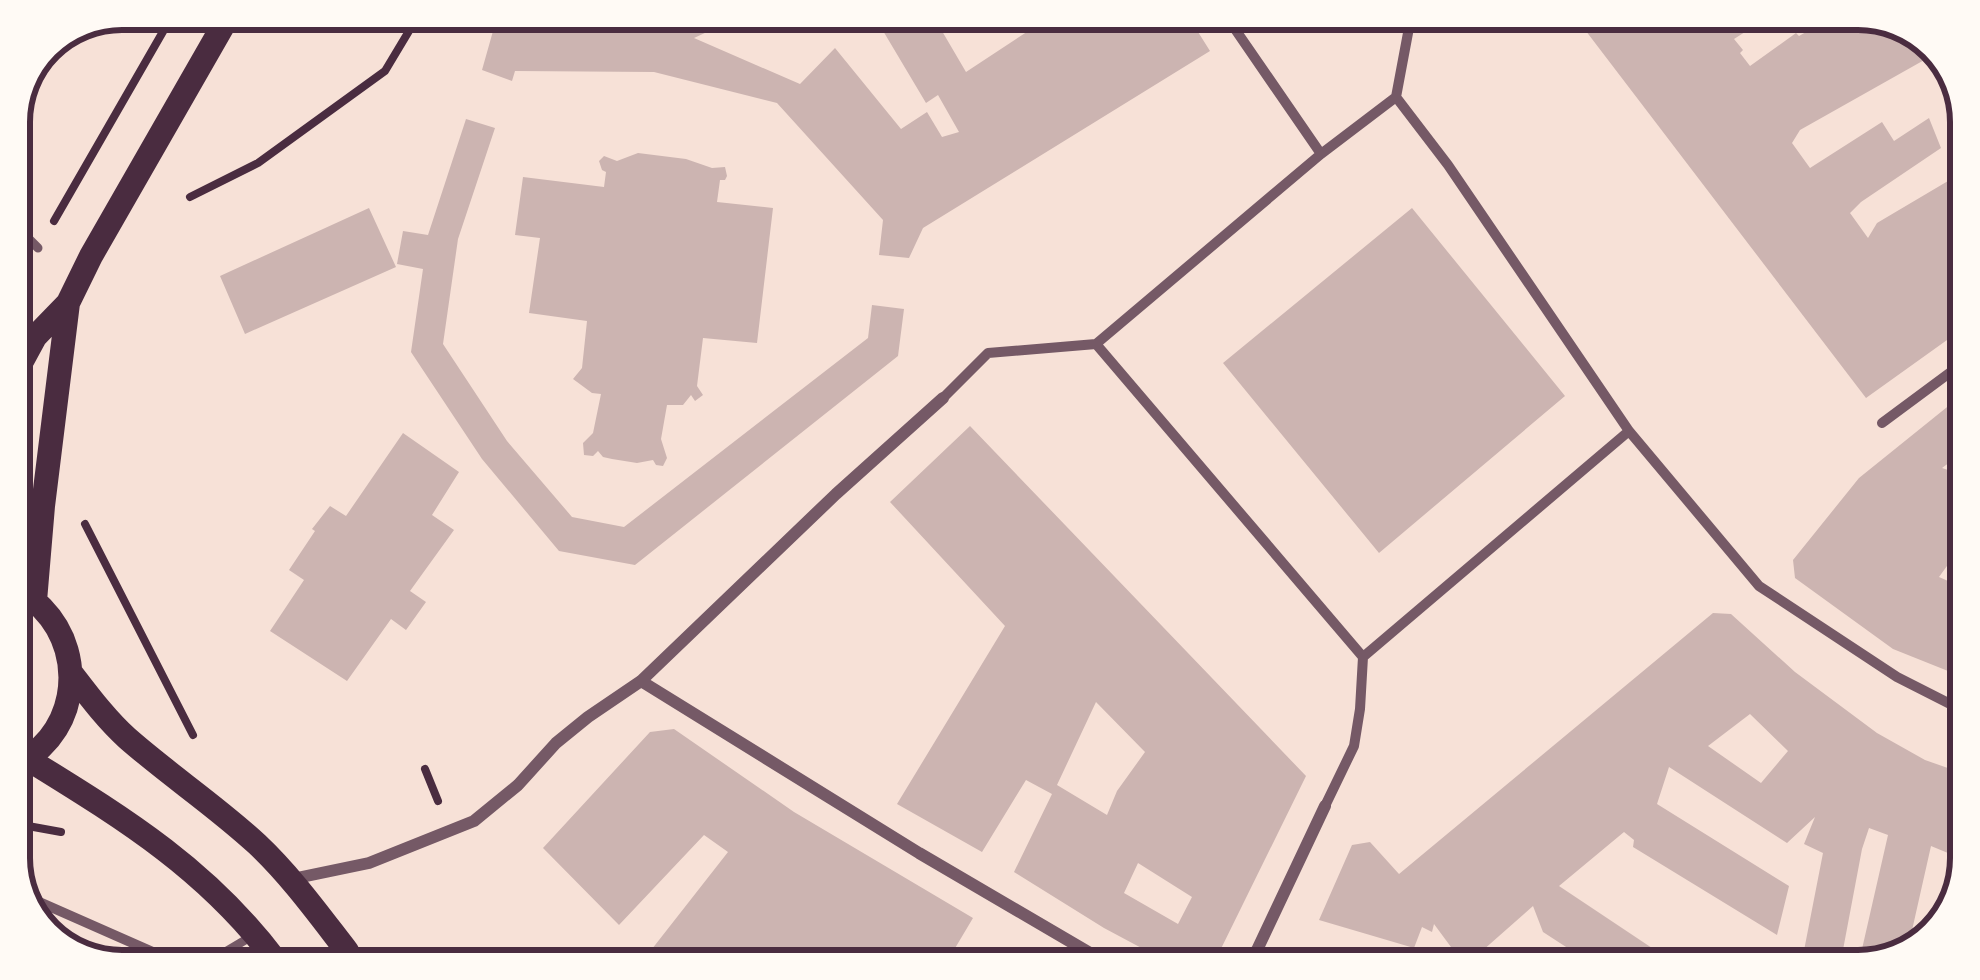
<svg xmlns="http://www.w3.org/2000/svg" width="1980" height="980" font-family="'Archivo Narrow',sans-serif">
  <style>
    .building { fill: #ccb4b1; fill-rule: evenodd }
    .lines { fill: none; stroke-linecap: round; stroke-linejoin: round }
    .path { stroke: #4a2c40; stroke-width: 8 }
    .service { stroke: #755966; stroke-width: 9 }
    .pedestrian { stroke: #755966; stroke-width: 10 }
    .minor { stroke: #755966; stroke-width: 12 }
    .secondary { stroke: #4a2c40; stroke-width: 24 }
    .rim { fill: none; stroke: #4a2c40; stroke-width: 6 }
  </style>
  <rect width="100%" height="100%" fill="#f7e1d7"/>
  <path class="building" d="M619 12 756 13 738 24 733 20 694 38 800 84 835 48 901 129 927 112 942 137 959 132 938 95 926 103 873 14H932L966 72 1045 20 1042 15 1188 16 1210 51 923 228 909 258 879 255 883 220 777 103 654 72 515 71 512 81 482 70 495 24 589 32Z
    M1576 18 1725 19 1730 28 1738 23 1745 32 1734 39 1743 50 1740 53 1750 66 1796 33 1799 36 1827 20H1907L1942 50 1800 130 1792 143 1810 168 1882 122 1894 141 1929 118 1941 148 1861 202 1850 213 1868 238 1877 223 1948 181 1967 211 1969 209V242L1958 248 1969 260 1968 325 1866 398Z
    M466 119 495 128 458 239 443 344 507 441 572 517 624 527 868 338 872 305 904 309 898 356 635 565 559 551 482 459 411 352 423 269 397 264 403 231 428 235Z
    M638 153 686 159 712 168 725 167 727 176 725 180H720L717 202 773 208 757 343 703 338 697 386 703 395 695 401 691 395 683 405H667L661 439 667 458 663 466 656 465 653 460 637 463 612 459 603 457 598 451 593 456 584 455 583 443 593 433 601 394 592 393 573 379 582 368 587 321 529 313 540 238 515 235 523 177 604 187 606 172 602 170 599 161 604 156 617 161Z
    M369 208 396 267 245 334 220 276Z
    M1412 208 1565 396 1379 553 1223 363Z
    M1967 391 1966 450 1942 468 1966 476 1965 541 1939 577 1964 588 1963 677 1893 649 1795 578 1793 560 1859 478Z
    M970 426 1306 776 1212 967H1177L1104 928 1014 872 1052 794 1026 780 982 852 897 804 1005 626 890 502ZM1096 702 1145 752 1117 791 1107 815 1057 785ZM1138 863 1192 897 1178 924 1124 893Z
    M403 433 459 472 432 515 454 530 410 591 426 602 406 630 391 619 347 681 270 631 304 580 289 570 315 531 312 529 330 506 346 516Z
    M1713 613 1731 614 1795 672 1877 733 1925 760 1962 773 1960 858 1931 846 1906 957 1857 971 1888 835 1869 828 1862 849 1839 971H1800L1823 853 1804 844 1815 817 1787 843 1669 767 1657 804 1789 886 1777 935 1633 847 1634 840 1624 832 1559 886 1685 970 1600 969 1543 932 1533 906 1465 966 1434 924 1432 932 1422 927 1414 948 1319 920 1352 845 1370 842 1399 874ZM1750 714 1788 751 1761 783 1708 746Z
    M674 729 794 812 973 918 945 965 833 964 821 958 816 964 641 963 728 852 704 835 619 925 543 848 650 732Z
    M41 931 110 960H73Z"/>
  <g class="lines">
    <path class="path" d="M190 197 258 163 385 71 421 11
      M54 221 176 9
      M85 524 193 735
      M425 769 438 801
      M9 826H28L61 832"/>
    <path class="service" d="M9 219 38 248
      M210 961 252 936"/>
    <path class="pedestrian" d="M1226 16 1321 154
      M1396 97 1411 17
      M1096 344 1363 657
      M943 398 988 353 1096 344 1321 154 1396 97 1448 165 1629 431 1759 586 1897 677 1962 710
      M1882 423 1967 360
      M1325 806 1354 746 1360 709 1363 657 1629 431
      M19 893 171 960"/>
    <path class="minor" d="M641 681 919 853 1112 966
      M292 879 369 863 474 821 518 785 556 743 588 717 641 681 836 494 943 398
      M1256 951 1321 968
      M1249 967 1325 806"/>
    <path class="secondary" d="M9 385 35 337 68 303 91 256 232 10
      M9 587C21 593 33 599 42 608 90 657 76 742 9 767
      M35 601 43 506 68 303
      M72 674C89 696 106 719 127 738 169 775 216 806 257 844 291 876 319 915 347 951L352 961
      M26 758C123 818 206 868 276 961"/>
  </g>
  <path d="M0 0H1980V980H0ZM122 30H1858A92 92 0 0 1 1950 122V858A92 92 0 0 1 1858 950H122A92 92 0 0 1 30 858V122A92 92 0 0 1 122 30Z" fill="#fffaf5" fill-rule="evenodd"/>
  <path class="rim" d="M122 30H1858A92 92 0 0 1 1950 122V858A92 92 0 0 1 1858 950H122A92 92 0 0 1 30 858V122A92 92 0 0 1 122 30Z"/>
</svg>
